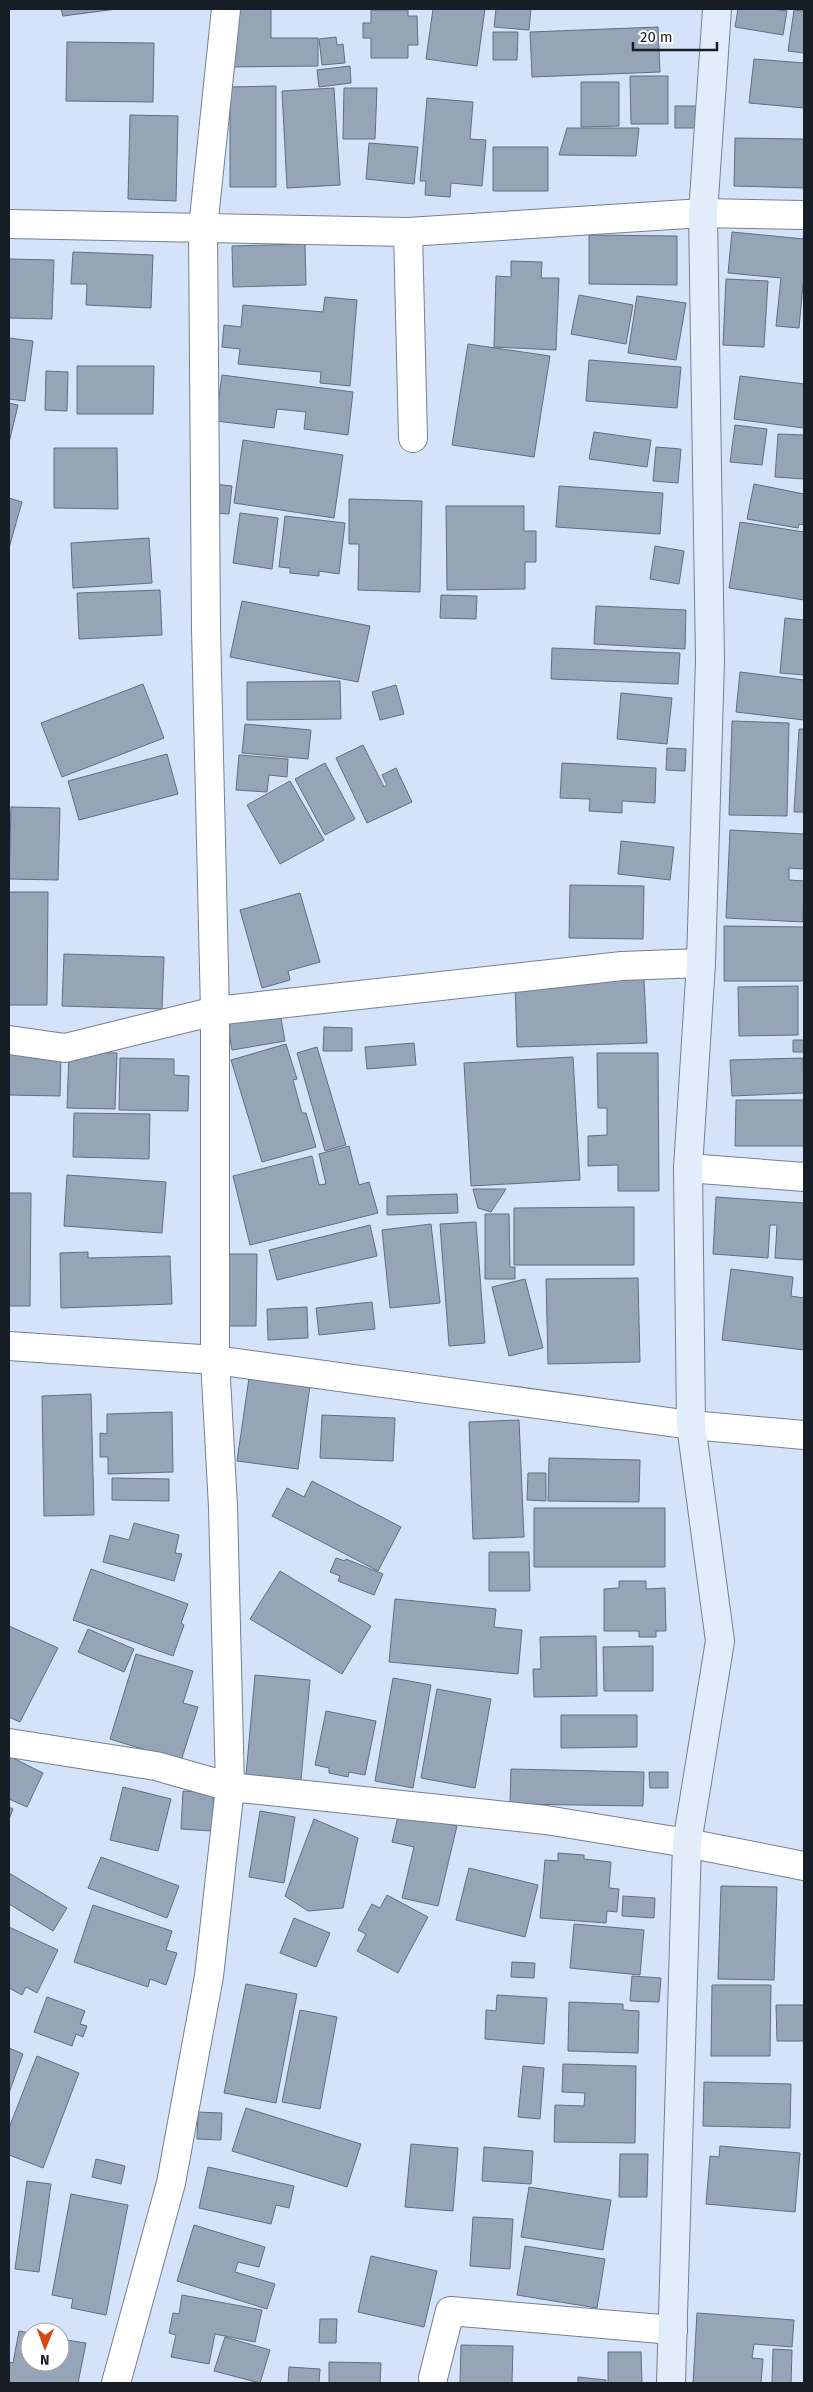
<svg xmlns="http://www.w3.org/2000/svg" width="813" height="2392" font-family="'Fira Sans',sans-serif">
  <style>
    .building { fill: #96a4b8; stroke: #616e81 }
    .lines { fill: none; stroke-linecap: round; stroke-linejoin: round }
    .street-casing { stroke: #728094; stroke-width: 30 }
    .secondary-casing { stroke: #728094; stroke-width: 30 }
    .street { stroke: #fff; stroke-width: 28 }
    .secondary { stroke: #e2edfc; stroke-width: 28 }
  </style>
  <rect width="100%" height="100%" fill="#d4e3f9"/>
  <path class="building" d="M61 9H117L63 16Z
    M227 9H271V38H318V66L227 67Z
    M433 9H485L477 66 426 59Z
    M496 9H531L529 30 494 27Z
    M738 9H772L787 11 783 35 735 27Z
    M371 10H408V16H417L418 45H408V58H371V38H363V23H371Z
    M794 10 804 11V53L788 51Z
    M658 27 660 72 532 77 530 32Z
    M493 32H518L517 60H493Z
    M336 37 337 45 343 44 345 63 322 65 319 39Z
    M67 42 154 43 153 102 66 101Z
    M754 59 804 63V108L749 103Z
    M350 66 351 83 319 87 317 70Z
    M630 76H668V124H631Z
    M581 82H619V126L581 127Z
    M276 86V187H230V87Z
    M334 88 340 185 287 188 282 91Z
    M344 88H377L375 139H343Z
    M427 98 473 102 470 139 486 140 482 186 451 183 450 197 425 195 426 181H420Z
    M675 106H697L696 128H675Z
    M130 115 178 116 176 201 128 199Z
    M567 128H639L636 156 559 155Z
    M735 138 804 139V188L734 186Z
    M369 143 418 147 414 184 366 179Z
    M493 147H548V191H493Z
    M732 232 804 239V274L799 328 776 326 781 278 728 273Z
    M589 235 677 236V285L589 284Z
    M305 244 306 285 233 287 232 246Z
    M73 252 153 255 151 308 86 305 87 284H71Z
    M9 259 54 260 52 319 9 318Z
    M511 261 542 262 541 278H559L556 350 494 347 496 276 511 277Z
    M726 279 768 281 764 347 723 345Z
    M579 295 633 305 626 344 571 334Z
    M637 296 686 303 676 360 628 353Z
    M325 297 357 300 350 386 320 383 321 372 238 364 240 349 222 347 224 325 241 327 243 305 323 312Z
    M9 338 33 341 25 401 9 399Z
    M468 344 550 356 534 457 452 445Z
    M589 360 681 367 677 408 586 401Z
    M77 366H154L153 414H77Z
    M46 371 68 372 67 411 45 410Z
    M222 375 353 392 348 435 304 429 306 412 277 409 274 428 216 421Z
    M740 376 804 384V428L734 419Z
    M9 403 18 405 9 443Z
    M735 425 767 429 762 465 730 462Z
    M594 432 651 440 647 467 589 459Z
    M778 434 804 435V479L775 477Z
    M243 440 343 455 334 518 234 503Z
    M656 447 681 449 678 483 653 481Z
    M54 448H117L118 509 54 508Z
    M214 484 232 486 229 514 212 513Z
    M754 484 804 494V525L799 524 798 528 747 519Z
    M559 486 663 493 660 534 556 527Z
    M9 498 22 502 9 548Z
    M349 499 422 501 420 592 358 590 359 544H349Z
    M446 506H524V531H536V562H525V589L447 590Z
    M240 513 278 518 272 569 233 563Z
    M285 516 345 523 339 574 319 571V576L290 573V568L279 567Z
    M740 522 804 532V600L729 588Z
    M149 538 152 583 73 588 71 543Z
    M655 546 684 551 679 584 650 579Z
    M160 590 162 635 79 639 77 593Z
    M441 595 477 596 476 619 440 618Z
    M242 601 370 626 358 682 230 657Z
    M596 606 686 610 685 649 594 644Z
    M785 618 804 620V675L780 673Z
    M552 648 680 653 678 684 551 679Z
    M740 672 804 680V720L736 712Z
    M340 681 341 719 247 720V682Z
    M143 684 164 738 62 777 41 723Z
    M396 685 404 714 380 720 372 692Z
    M621 693 672 698 667 744 617 739Z
    M732 721 789 723 787 816 729 815Z
    M245 724 311 730 308 759 242 753Z
    M799 729H804V812H794Z
    M363 745 384 787 387 785 382 775 396 768 412 802 367 823 336 758Z
    M667 748 686 749 685 771 666 770Z
    M167 754 178 794 79 820 68 781Z
    M239 755 288 759 287 777 269 775 267 792 236 790Z
    M325 763 355 819 325 835 295 779Z
    M562 763 656 768 655 803 622 801V813L589 811 590 799 560 798Z
    M290 781 324 840 280 864 247 805Z
    M11 807 60 808 58 880 9 879Z
    M730 830 804 834V869L789 868V880L804 881 803 922 726 918Z
    M621 841 674 847 670 880 618 874Z
    M570 885 644 886 643 939 569 938Z
    M9 892H48L47 1005H9Z
    M300 893 320 962 288 971 290 980 262 988 240 910Z
    M724 926 804 927V981H724Z
    M64 954 164 957 162 1009 62 1006Z
    M644 979 647 1043 517 1047 515 983Z
    M798 986V1035L739 1036 738 987Z
    M279 1007 285 1041 232 1050 226 1016Z
    M324 1027 352 1028V1051H323Z
    M793 1040H804V1052H793Z
    M414 1043 416 1065 367 1069 365 1047Z
    M286 1044 297 1079 293 1080 302 1113H306L316 1147 262 1162 231 1060Z
    M317 1047 346 1145 325 1151 297 1053Z
    M69 1052 117 1053 115 1109 67 1108Z
    M9 1053 61 1054 60 1096 9 1095Z
    M597 1053H658L659 1191H618V1165L588 1166V1136L607 1135V1108H598Z
    M573 1057 580 1180 471 1186 464 1063Z
    M120 1058 174 1059V1075L189 1076 188 1111 119 1110Z
    M803 1058 804 1093 732 1096 730 1060Z
    M736 1100H804V1146H735Z
    M74 1113 150 1114 149 1159 73 1157Z
    M349 1146 359 1185 369 1182 378 1213 250 1245 233 1176 312 1156 319 1185 326 1184 319 1154Z
    M67 1175 166 1182 162 1233 64 1226Z
    M473 1189H506L491 1212 478 1208Z
    M9 1193H31L30 1306H9Z
    M457 1194 458 1213 387 1215V1196Z
    M716 1197 804 1203V1260L775 1258 777 1225H770L768 1258 713 1254Z
    M634 1207V1265H514V1208Z
    M485 1214H509L510 1267H515V1279H485Z
    M476 1222 485 1343 449 1346 440 1224Z
    M431 1224 440 1303 390 1308 382 1230Z
    M370 1225 377 1256 277 1280 269 1250Z
    M88 1252V1258L170 1256 172 1304 61 1308 60 1253Z
    M228 1254H257L256 1326H228Z
    M731 1269 793 1277 791 1296 804 1298V1350L722 1340Z
    M638 1278 640 1362 548 1364 546 1279Z
    M525 1279 543 1348 509 1356 492 1287Z
    M372 1302 375 1329 319 1335 316 1308Z
    M307 1307 308 1338 268 1340 267 1309Z
    M249 1378 310 1386 298 1469 237 1461Z
    M91 1394 94 1515 44 1516 42 1396Z
    M172 1412 173 1472 108 1474V1457H100V1433L107 1434V1414Z
    M322 1415 395 1418 393 1461 320 1458Z
    M519 1420 524 1537 473 1539 469 1422Z
    M549 1458 640 1460 639 1502 548 1501Z
    M528 1473H546V1501L527 1500Z
    M112 1478 169 1479V1501L112 1500Z
    M312 1481 401 1527 378 1571 272 1516 287 1488 304 1497Z
    M534 1508H665V1567H534Z
    M134 1523 179 1535 175 1553 182 1554 174 1581 103 1562 110 1535 129 1540Z
    M489 1552H529L530 1591H489Z
    M336 1558 345 1561 346 1559 383 1574 374 1595 338 1581 340 1576 330 1572Z
    M91 1569 188 1604 181 1623 184 1625 173 1656 73 1620Z
    M280 1571 371 1626 342 1674 250 1619Z
    M619 1581H646V1589L665 1588 666 1631H656V1637H639V1631H604V1589L619 1588Z
    M395 1599 496 1609 494 1627 522 1630 518 1674 389 1662Z
    M9 1626 58 1648 20 1722 9 1717Z
    M88 1629 134 1649 124 1672 78 1652Z
    M596 1636 597 1696 534 1697 533 1669H541L540 1637Z
    M653 1646V1691H604L603 1647Z
    M136 1654 193 1671 183 1703 198 1707 181 1761 110 1739Z
    M255 1675 310 1680 301 1780 246 1775Z
    M393 1678 431 1685 413 1788 375 1781Z
    M437 1689 491 1699 475 1788 421 1778Z
    M326 1711 376 1721 365 1775 349 1772 348 1777 329 1773V1768L315 1765Z
    M561 1715H637V1747L561 1748Z
    M9 1756 43 1773 27 1807 9 1799Z
    M511 1769 644 1772 643 1806 510 1804Z
    M649 1772H668V1788H650Z
    M123 1787 171 1799 158 1851 110 1840Z
    M183 1791 214 1793 212 1831 181 1829Z
    M9 1807 13 1809 9 1819Z
    M260 1811 295 1817 284 1883 249 1877Z
    M399 1812 457 1826 438 1906 402 1898 414 1847 392 1842Z
    M314 1819 358 1838 343 1908 308 1911 285 1896Z
    M558 1853 584 1855V1859L611 1862 609 1888 619 1889 617 1912 607 1911 606 1923 540 1918 545 1860 558 1861Z
    M101 1857 179 1886 167 1918 88 1888Z
    M469 1868 538 1885 525 1937 456 1920Z
    M9 1873 67 1908 53 1931 9 1904Z
    M721 1886 777 1887 774 1980 718 1979Z
    M387 1895 428 1917 398 1973 357 1951 366 1934 358 1930 372 1904 380 1908Z
    M623 1896 655 1898 654 1918 622 1916Z
    M93 1905 172 1931 166 1950 177 1953 166 1985 150 1979 148 1987 74 1962Z
    M294 1918 330 1933 316 1967 280 1953Z
    M574 1924 644 1930 640 1975 570 1968Z
    M9 1927 58 1950 37 1993 26 1987 22 1995 9 1988Z
    M512 1962 535 1963 534 1978 511 1977Z
    M632 1976 661 1978 659 2002 630 2001Z
    M246 1984 297 1994 276 2103 224 2093Z
    M712 1985H771L770 2056H711Z
    M497 1995 547 1998 544 2044 485 2039 486 2010 496 2011Z
    M47 1997 85 2011 80 2024 87 2026 83 2037 76 2034 72 2046 34 2032Z
    M569 2002 623 2004V2010L639 2011 638 2053 568 2051Z
    M776 2005H804V2041H777Z
    M300 2010 337 2017 320 2109 282 2102Z
    M9 2048 23 2054 9 2093Z
    M37 2056 79 2073 43 2168 9 2155V2128Z
    M563 2064 636 2066 635 2143 554 2142 555 2105 584 2106 585 2093 562 2092Z
    M523 2066 544 2068 540 2119 518 2117Z
    M704 2082 791 2084 790 2128 703 2126Z
    M246 2108 361 2144 347 2187 232 2151Z
    M198 2112 222 2113 221 2140 197 2139Z
    M411 2144 458 2148 453 2211 405 2207Z
    M720 2146 800 2153 795 2212 706 2204 710 2156 719 2157Z
    M484 2147 533 2151 531 2184 482 2181Z
    M620 2154H648L647 2197H619Z
    M96 2159 125 2166 121 2184 92 2177Z
    M208 2167 294 2186 289 2208 276 2205 271 2224 199 2208Z
    M27 2181 51 2184 39 2272 15 2269Z
    M529 2187 611 2200 603 2250 521 2237Z
    M71 2194 128 2205 106 2315 71 2308 73 2299 52 2295Z
    M473 2217 513 2219 510 2269 470 2266Z
    M194 2225 265 2247 259 2267 238 2262 235 2272 275 2284 267 2309 177 2281Z
    M525 2246 605 2259 597 2308 517 2295Z
    M371 2256 437 2271 424 2327 358 2312Z
    M182 2295 262 2310 255 2342 215 2334 209 2364 171 2357 176 2335 169 2333 173 2313 179 2314Z
    M697 2313 794 2320 792 2347 754 2344 752 2358 763 2359 761 2383H693Z
    M320 2319H337L336 2343H319Z
    M19 2331 30 2333V2362H60V2339L86 2343 78 2383H9V2362L13 2363Z
    M225 2337 270 2350 260 2383 214 2371Z
    M461 2345 513 2346 512 2383H460Z
    M773 2349 792 2350 791 2383H772Z
    M608 2352H641L642 2383H608Z
    M329 2362 381 2363 380 2383H329Z
    M289 2367 320 2369 319 2383H288Z
    M578 2377 606 2380V2383H578Z"/>
  <g class="lines">
    <defs>
      <path id="street" d="M9 224 408 232 703 213 804 215
        M408 232 413 438
        M9 1040 65 1048 215 1011 622 966 701 963
        M688 1168 804 1177
        M9 1346 215 1360 691 1425 804 1435
        M9 1743 156 1766 230 1787 546 1820 687 1843 804 1866
        M433 2378 450 2311 673 2330
        M116 2383 171 2183 209 1976 230 1787 223 1507 215 1360V1011L206 628 203 228 226 9"/>
      <path id="secondary" d="M671 2383 687 1843 720 1641 691 1425 688 1168 701 963 710 660 703 213 717 9"/>
    </defs>
    <use href="#street" class="street-casing"/>
    <use href="#secondary" class="secondary-casing"/>
    <use href="#street" class="street"/>
    <use href="#secondary" class="secondary"/>
  </g>
  <rect width="813" height="2392" fill="none" stroke="#171d24" stroke-width="20"/>
  <g transform="translate(45 2347) rotate(181)"><circle r="24" fill="#ffffff" stroke="#a2a5a7"/>
  <path d="M0-4L9 19L0 12L-9 19Z" fill="#d14b13"/>
  <text y="-8" font-size="14" font-weight="bold" text-anchor="middle" fill="#171d24">N</text>
  </g>
  <path d="M633 42v8h84v-8" fill="none" stroke="#171d24" stroke-width="2.5"/>
  <text x="640" y="42" font-size="15" fill="#171d24" stroke="#ffffff" stroke-width="4" paint-order="stroke">20 m</text>
</svg>
